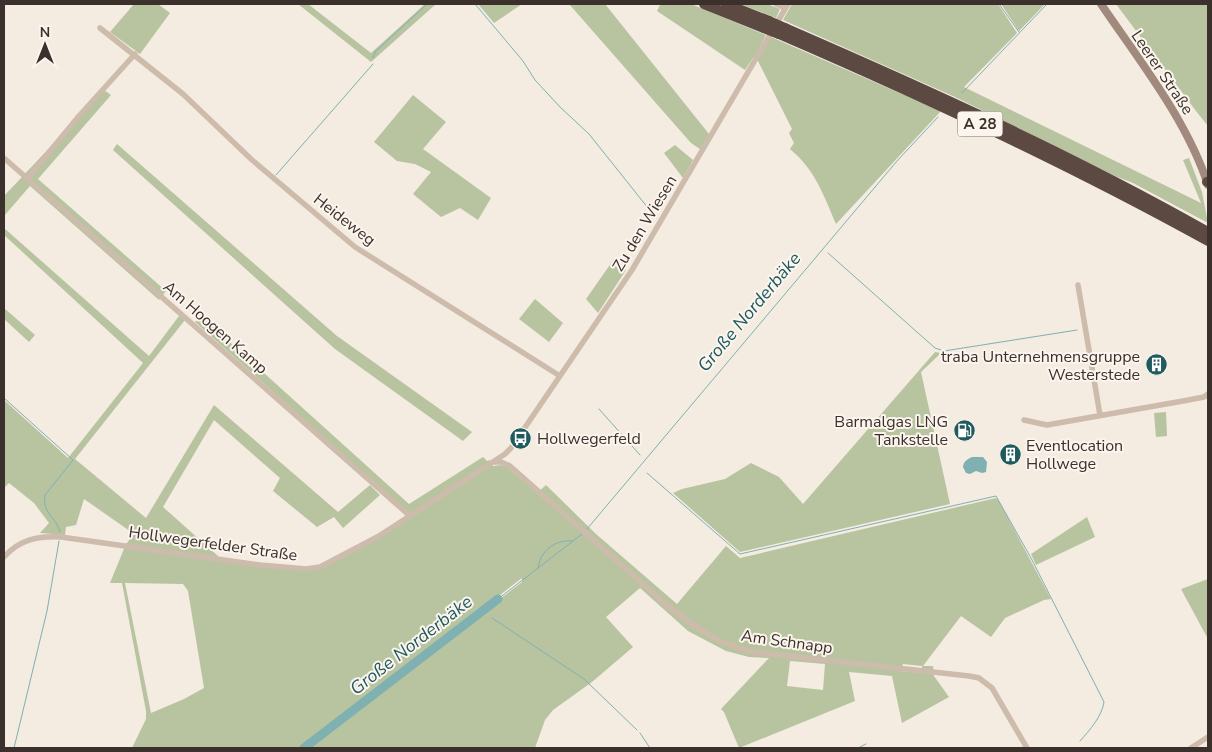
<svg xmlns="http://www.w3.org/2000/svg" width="1212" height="752" font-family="'Nunito Sans',sans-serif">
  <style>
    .green { fill: #b8c4a0; fill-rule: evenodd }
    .water { fill: #7fb0b2 }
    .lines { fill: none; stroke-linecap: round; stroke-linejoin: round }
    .stream { stroke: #7fb0b2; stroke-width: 1 }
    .river { stroke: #7fb0b2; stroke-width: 9 }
    .minor { stroke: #cdbbac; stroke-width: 5.5 }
    .secondary { stroke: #a18a7d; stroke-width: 8 }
    .motorway { stroke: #5c4a42; stroke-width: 10 }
    .motorway-bridge { stroke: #5c4a42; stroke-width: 10 }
    .labels { text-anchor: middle; stroke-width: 4; stroke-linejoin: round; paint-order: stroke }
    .shield { fill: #fbf5ee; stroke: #756b66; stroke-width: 1 }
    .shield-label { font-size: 15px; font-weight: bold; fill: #3b302b }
    .street-label { font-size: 16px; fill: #3b302b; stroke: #fbf5ee }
    .poi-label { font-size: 16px; fill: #3b302b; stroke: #fbf5ee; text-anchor: end }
    .water-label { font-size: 18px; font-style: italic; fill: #1f5a5e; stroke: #fbf5ee }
  </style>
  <rect width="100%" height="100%" fill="#f4ebe1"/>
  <path class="green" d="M134 4H158L170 13 140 54 110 32Z
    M298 4H308L371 53 425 4H436L371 62Z
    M478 4H522L494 23Z
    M569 4H605L709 134 700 149 691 143Z
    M658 4H691L766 35 760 47 771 37 941 111 836 224C823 194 816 171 790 149L794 143 789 133 792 129 758 61 753 58 745 70 657 11 660 5Z
    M740 4H767L780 9 776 18Z
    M792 4H998L1017 33 964 87 1201 203 1183 160 1189 158 1202 192 1208 223 1133 183 1115 176 955 97 783 20Z
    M1001 4H1045L1019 31Z
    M1116 4H1208V126L1196 111Z
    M104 90 111 95 38 179 166 291 159 300 30 186 4 216V196Z
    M413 95 446 122 423 149 491 198 478 220 460 208 441 217 413 194 431 172 415 164 397 161 374 142Z
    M117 144 337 336 472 432 463 441 335 349 113 150Z
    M675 145 693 160 683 178 664 153Z
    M4 228 149 356 179 316 185 320 75 459 146 518 214 405 338 512 370 485 380 495 343 528 334 517 317 527 273 491 280 478 214 420 163 507 218 556V560L322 568 410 514 195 322 201 316 409 504 483 457 487 461 489 460 493 466 501 465 507 467 537 493 546 485 596 534 677 604 726 546 740 558 996 498 999 501 1051 599 1044 600 1005 618 991 637 961 616 923 666H933L934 676 949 697 902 723 892 676 849 672 855 701 739 748 724 712 721 709 769 658 749 657 726 651 688 631 640 588 606 617 633 647 592 682 553 710 545 720 535 748H307L522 582V578L302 748H132L146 719V711L122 583H110L126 544 134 534 84 499 76 525 66 527 65 535 40 533 49 523 34 503 9 483 4 488V400L68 458 143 363 4 235ZM125 583 183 584 188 591 204 688 184 699 151 713ZM790 661 825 664 823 690 787 686ZM903 664 922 666V673L900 671Z
    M614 259 626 270 598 313 586 299Z
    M535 299 563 323 549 342 519 319Z
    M4 308 35 335 29 342 4 319Z
    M935 352 941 353 921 372 950 504 740 552 673 493 682 489 725 479 751 463 779 477 803 504Z
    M1166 412 1167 436 1156 437 1154 413Z
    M1087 517 1095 537 1036 565 1031 554Z
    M1208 579V639L1181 589Z"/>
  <path class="water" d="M972 457H983L987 462 986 472 982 473 976 471 970 474 966 473 963 467C964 461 966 460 972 457Z"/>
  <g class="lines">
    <path class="stream" d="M475 4 523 61 535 80 560 107 589 134 656 218
      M999 4 1019 32
      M373 58 375 52 427 4
      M962 93 1047 4
      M276 175 373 64
      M828 253 935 348 944 351 1077 330
      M4 398 73 460 45 495C42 514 56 516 60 532
      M599 409 640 455
      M647 473 740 554 996 496 1031 558 1104 702C1102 716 1090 730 1080 741
      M587 529 897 161 938 117
      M538 568C540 551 555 539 573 541
      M498 599 582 534
      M492 618 584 679 637 730
      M640 733 650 748
      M14 748 47 611 59 541
      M858 748 866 744"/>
    <path class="river" d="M304 748 498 599"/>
    <path class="minor" d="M776 4 785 8
      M100 28 183 94 251 159 355 247 560 376
      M4 158 410 516
      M27 179 79 116 135 54
      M1078 285 1100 415
      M1024 420 1047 425 1183 401 1204 397 1208 394
      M494 462H501L510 466 663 602C693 626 716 644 753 652L969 676 979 678 992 688 1027 748
      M4 557C20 539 38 536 61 537L260 565 306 569 320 567 379 536 505 454 511 448 632 270 788 4
      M1191 748 1208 737"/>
    <path class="secondary" d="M1101 4C1139 60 1187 120 1208 185"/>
    <path class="motorway" d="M704 4 764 28
      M726 4 769 21
      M785 28C928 90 1072 155 1208 232
      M779 34C925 97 1069 164 1208 241
      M1207 182H1208"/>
    <path class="motorway-bridge" d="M769 21 785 28
      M764 28 779 34"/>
  </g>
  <defs>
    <symbol id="building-disc" viewBox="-11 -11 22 22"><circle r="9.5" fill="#1f5a5e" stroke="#fbf5ee"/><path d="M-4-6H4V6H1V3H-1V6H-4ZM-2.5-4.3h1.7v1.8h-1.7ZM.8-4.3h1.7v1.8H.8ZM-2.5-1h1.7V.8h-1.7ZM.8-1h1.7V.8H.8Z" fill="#fff"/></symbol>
    <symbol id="fuel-disc" viewBox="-11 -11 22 22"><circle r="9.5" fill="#1f5a5e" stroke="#fbf5ee"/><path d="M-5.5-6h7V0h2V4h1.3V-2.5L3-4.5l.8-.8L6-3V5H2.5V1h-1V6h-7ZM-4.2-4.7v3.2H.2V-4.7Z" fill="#fff"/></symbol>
    <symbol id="bus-disc" viewBox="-11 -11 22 22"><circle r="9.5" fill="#1f5a5e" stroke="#fbf5ee"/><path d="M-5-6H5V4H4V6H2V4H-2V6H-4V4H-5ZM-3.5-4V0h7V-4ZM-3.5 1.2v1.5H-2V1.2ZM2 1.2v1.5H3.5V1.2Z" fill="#fff"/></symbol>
  </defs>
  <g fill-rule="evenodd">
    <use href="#building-disc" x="1144" y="352" width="25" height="25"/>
    <use href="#fuel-disc" x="952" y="418" width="25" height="25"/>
    <use href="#bus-disc" x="508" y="426" width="25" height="25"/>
    <use href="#building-disc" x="998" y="442" width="25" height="25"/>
  </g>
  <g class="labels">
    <rect class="shield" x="957.5" y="111.5" width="45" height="25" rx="4"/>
    <g class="shield-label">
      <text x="980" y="129">A 28</text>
    </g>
    <g class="street-label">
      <text transform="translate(1163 72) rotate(56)" y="6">Leerer Straße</text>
      <text transform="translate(345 219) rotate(38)" y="6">Heideweg</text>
      <text transform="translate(644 223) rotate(-59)" y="6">Zu den Wiesen</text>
      <text transform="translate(216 327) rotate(41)" y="6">Am Hoogen Kamp</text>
      <text transform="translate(213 543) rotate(8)" y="6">Hollwegerfelder Straße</text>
      <text transform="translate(787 641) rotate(8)" y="6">Am Schnapp</text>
    </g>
    <g class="poi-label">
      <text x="1140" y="362">traba Unternehmensgruppe<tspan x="1140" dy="18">Westerstede</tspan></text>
      <text x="948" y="427">Barmalgas LNG<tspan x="948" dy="18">Tankstelle</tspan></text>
      <text x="537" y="444" text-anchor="start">Hollwegerfeld</text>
      <text x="1026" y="451" text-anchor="start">Eventlocation<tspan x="1026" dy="18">Hollwege</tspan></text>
    </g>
    <g class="water-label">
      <text transform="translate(749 312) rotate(-50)" y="6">Große Norderbäke</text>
      <text transform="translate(411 645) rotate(-38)" y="6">Große Norderbäke</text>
    </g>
  </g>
  <rect width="1212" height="752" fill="none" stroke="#3b302b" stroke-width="10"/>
  <g transform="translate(45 45)" stroke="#fbf5ee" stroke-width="4" paint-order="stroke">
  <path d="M0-4L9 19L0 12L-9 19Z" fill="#3b302b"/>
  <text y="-8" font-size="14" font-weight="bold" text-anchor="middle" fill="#3b302b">N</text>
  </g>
</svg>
